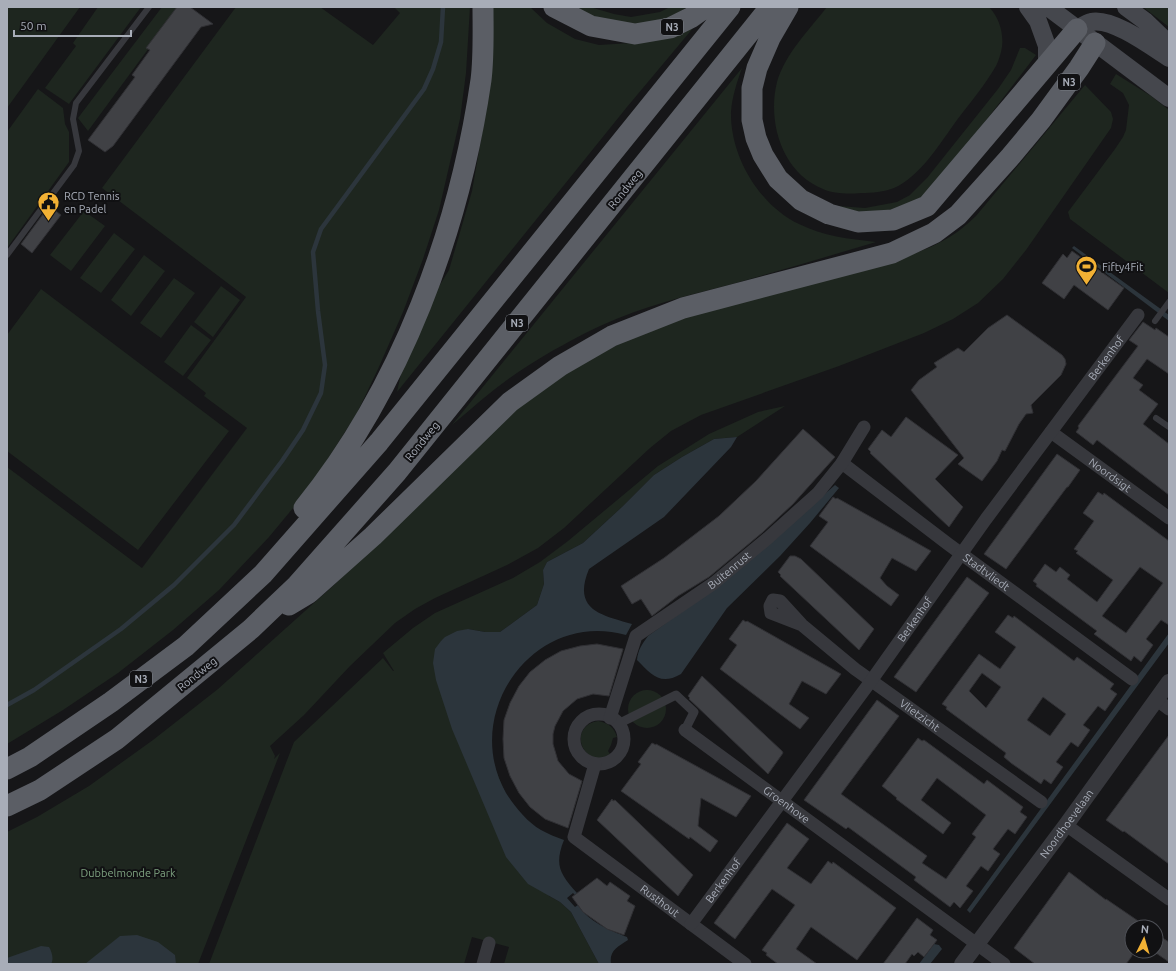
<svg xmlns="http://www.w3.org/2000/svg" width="1176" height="971" font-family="Ubuntu,sans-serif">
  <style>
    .green { fill: #1e261f }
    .water { fill: #2c353c }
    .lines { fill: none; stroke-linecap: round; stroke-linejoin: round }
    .stream { stroke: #2c353c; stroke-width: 4.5 }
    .building { fill: #404145; stroke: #303034; fill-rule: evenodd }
    .service { stroke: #37383d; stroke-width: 6 }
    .pedestrian { stroke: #37383d; stroke-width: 9 }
    .minor { stroke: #37383d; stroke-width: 13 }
    .tertiary { stroke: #37383d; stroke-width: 16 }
    .secondary { stroke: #45474d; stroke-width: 18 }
    .trunk { stroke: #5b5e65; stroke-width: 21 }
    .labels { text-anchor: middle; stroke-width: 4; stroke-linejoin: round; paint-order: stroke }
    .shield { fill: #111113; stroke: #7b7e86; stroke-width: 1 }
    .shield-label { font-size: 10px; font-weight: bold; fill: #a8adb8 }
    .street-label { font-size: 11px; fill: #a8adb8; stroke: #111113 }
    .poi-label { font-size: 11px; fill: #a8adb8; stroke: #111113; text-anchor: start }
    .park-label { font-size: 11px; fill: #7fa381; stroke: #111113 }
  </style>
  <rect width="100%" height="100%" fill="#161618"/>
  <path class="green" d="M7 7H80L7 108Z
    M98 7H141L69 104 45 88 76 46 73 43Z
    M162 7H179L88 131 78 118Z
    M236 7H320L373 45 400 13 394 7H470L466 73 460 119 439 210 423 259 403 312 378 369 357 413 308 490 269 537 219 590 173 630 118 673 63 710 7 744V467L142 568 247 428 204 396 206 393 187 378 246 297 102 188Z
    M491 7H530L547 23 575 39 599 45 631 43 699 21 627 107 397 392 404 360 435 293 449 270 472 191 486 111Z
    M568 7H590L614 14 631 17 660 12 670 7H687L672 17 644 26 617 25Z
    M827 7H989C1000 18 1005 37 1001 52 1000 56 998 62 996 66 985 85 970 103 957 120 941 142 920 177 894 188 884 192 872 193 861 193 849 194 834 194 823 189 782 173 767 122 777 82 785 54 809 30 827 7Z
    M1143 7H1169V27Z
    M1020 48H1025L1036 55 949 169 927 194 910 206 880 216 825 205 865 208 897 202 910 195 927 178 998 89 1011 70Z
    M742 68C737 82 732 97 731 112 730 156 759 205 799 224 823 236 849 239 876 242 829 256 782 270 736 283 690 295 643 306 600 326 575 338 549 352 526 367 499 384 476 405 452 425Z
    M1116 74 1151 96 1169 110V293L1070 219 1068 212 1115 149 1123 137 1126 130 1129 105 1123 93 1110 84Z
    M1085 85 1111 112 1113 119 1111 128 1026 250 1003 279 978 303 953 319 924 333 839 366 701 415 671 431 650 448 564 528 538 548 507 565 435 598 415 609 395 623 350 666 304 715 270 746 275 756 274 759 280 753 198 964H7V832L37 817 89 786 153 740 218 689 334 585 507 412 565 369 678 317 913 254C940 244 955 236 976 216Z
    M38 89 63 108 65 124 69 132V162L7 248V132Z
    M84 211 105 226 71 271 50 255Z
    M114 233 135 249 101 293 80 278Z
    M144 255 165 271 131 316 111 300Z
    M174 278 195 293 161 338 140 323Z
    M221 286 240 300 213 337 194 322Z
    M41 289 229 431 138 550 7 451V335Z
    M191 325 211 340 183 376 164 362Z
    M785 406 737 437 714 439 682 457 654 475 623 506 583 543 547 562 543 570 544 584 537 605 500 632H485L468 629 441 641 549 896 560 902 571 912 599 964H504L509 947 472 937 464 964H209L294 742 383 658 393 671H394L383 653 413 628 435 613 513 578 540 562 568 541 658 466 682 451 709 434 758 412Z
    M628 709a19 19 0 1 1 38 0a19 19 0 1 1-38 0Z
    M598 721C608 723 614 727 617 737L613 738 611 745 608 751 610 754C585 771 565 727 598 721Z"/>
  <path class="water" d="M1074 246 1169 315V321L1072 248Z
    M737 437 731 447 664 517 589 569C572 610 601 615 632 624L626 635C535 609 460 712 506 793 515 807 527 822 541 830 548 834 556 837 564 840 554 865 560 874 577 893L575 895 573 893 567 898 575 907 578 905C589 922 609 930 627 937L628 940C617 947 609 951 611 964H599L571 912 560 902 528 884 506 857 452 729 436 680 433 663 435 649 441 641 445 637 457 631 468 629 485 632H500L537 605 544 584 543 570 547 562 583 543 623 506 654 475 682 457 714 439Z
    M835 485 839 488 810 523 780 556 727 608 681 674C660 686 652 675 637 660 638 650 642 644 648 636L729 578Z
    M1169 633V643L970 913 967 910Z
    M137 935 158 942 175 955 176 964H85L120 936Z
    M934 944 939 945 942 949 930 964H919Z
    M41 946 49 947C52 952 54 959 51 964H7V958Z"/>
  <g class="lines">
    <path class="stream" d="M7 705 34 690 121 629 174 585 234 525 282 461 303 430 321 393 325 365 318 311 313 252 321 229 424 89 433 69 441 42 443 7"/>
  </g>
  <path class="building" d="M177 7H190L213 24 201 27 113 146 105 152 88 140 135 77 132 75 150 50 146 48Z
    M49 206 61 215 32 253 21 244Z
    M1072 251 1124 288 1108 310 1074 285 1064 299 1042 283 1063 254 1067 258Z
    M1007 315 1062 355 1065 359 1066 364 1061 375 1031 405 1033 413 1026 414 1019 424 1005 451 1002 450 997 461 982 481 958 464 964 458 911 390 919 380 937 367 934 363 958 348 964 352 988 328Z
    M1143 322 1155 330 1156 328 1169 337V374L1147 359 1133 378 1143 385 1139 390 1158 404 1143 424 1169 444V495L1097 440 1093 445 1076 432 1079 428 1078 426 1138 346 1129 340Z
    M906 417 958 455 935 479 963 507 949 527 870 453 871 452 868 449 882 430 891 437Z
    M803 429 835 457 793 504 763 532 709 577 678 596 652 616 641 599 632 604 621 586 664 558 719 516 756 481Z
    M1057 454 1080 470 1068 487H1067L1006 569 984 554Z
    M1098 492 1103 495 1104 493 1169 541V625L1161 620 1146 639 1153 645 1141 662 1134 656 1131 661 1094 634 1097 631 1036 586 1037 584 1033 581 1045 564 1056 572 1060 567 1070 575 1067 579 1097 602 1113 580 1076 553 1078 551 1074 549 1094 521 1083 513ZM1140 567 1163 583 1126 633 1102 616Z
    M833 497 836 499 837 498 878 521 931 551 916 571 892 558 880 578 887 586 899 595 891 606 810 546 828 522 819 516Z
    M790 556H795L801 559 874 629 859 650 780 576 781 575 778 572Z
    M967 577 989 593 916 692 894 677Z
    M1008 615 1013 618 1014 616 1074 661 1077 657 1114 684 1110 689 1117 694 1105 711 1098 706 1083 725 1090 730 1078 747 1071 742 1056 762 1063 767 1051 784 1044 779 1041 784 1011 763 1004 757 1006 753 946 709 947 707 942 704 979 654 1000 669 1016 647 995 632ZM982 673 1001 687 986 708 969 691ZM1043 697 1066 714 1050 736 1027 720Z
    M743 620 746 622 747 621 841 674 826 694 802 681 789 704 809 718 800 729 720 669 737 645 729 639Z
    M597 644 623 649 609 696 593 694 577 699 563 711 555 726 553 734V744L558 761 569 774 582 781 568 828 545 819 530 807 519 793 510 776 504 758 503 739 504 720 510 703 519 686 530 672 545 660 561 651 580 646Z
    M702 676 782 751 783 753 768 774 689 699 690 698 688 696Z
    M877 700 899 716 841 794 927 856 922 863 946 879 976 837 972 834 986 815 937 778 921 800 951 823 943 834 896 799 897 798 882 786 918 738 922 741 924 740 984 784 987 780 1023 807 1020 812 1027 817 1015 834 1008 829 993 849 1000 854 988 871 981 866 966 886 973 891 960 908 954 902 950 907 914 880 916 877 848 827 846 829 804 800Z
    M1169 735V864L1124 831 1123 832 1106 820Z
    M652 743 656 745V744L751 796 736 817 701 798 698 826 718 841 710 852 690 837 689 839 621 791 641 764 638 762Z
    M612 799 613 801 615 800 693 875 678 896 597 820Z
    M787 823 809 839 787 868 811 884 828 861 832 864 833 862 896 908 857 960 811 927 796 949 817 964H778L766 955 767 953 762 950 795 905 772 889 735 939 714 923Z
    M1069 872 1106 900V899L1147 927H1132V956L1126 964H1035L1014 948Z
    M597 878 607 886 610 882 630 896 627 901 635 906 624 935 607 929 583 912 572 897Z
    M917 918 933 930 930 935 937 940 931 948 924 957 918 952 914 956 912 954 905 964H883Z
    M1156 934 1169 942V962L1156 953Z"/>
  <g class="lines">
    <path class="service" d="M7 255 74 165 79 151 73 119 76 103 149 7
      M1155 321 1169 302
      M1156 418 1169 427"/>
    <path class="pedestrian" d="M618 724 676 695 694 712 685 730"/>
    <g class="minor">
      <path id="s1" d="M1051 432 1169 518"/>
      <path id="s2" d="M842 463 948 544 1132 679"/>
      <path id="s3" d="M802 625 771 613 770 606 773 600 780 601 802 625 855 669 1041 802"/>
      <path d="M1156 699 1169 709"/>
      <circle cx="599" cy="739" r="25"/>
      <path id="s4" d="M610 718 636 636 714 583 768 538 818 493 842 463 864 427"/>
      <path id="s5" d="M685 730 1004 964"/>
      <path id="s6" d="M595 764 574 837 745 964"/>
      <path d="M1066 825 1169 899"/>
      <path id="s7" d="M691 924 871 681 986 519 1138 315"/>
      <path d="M483 964 489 943"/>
    </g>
    <path class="tertiary" id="s8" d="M962 964 1066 825 1169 682"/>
    <path class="secondary" d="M1028 7 1038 21 1047 46V65
      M1048 7 1169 98
      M1126 7 1145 21 1169 44
      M1077 29C1081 27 1086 23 1091 22 1112 17 1152 47 1169 58"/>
    <path class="trunk" d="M554 7 591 26 635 34 670 28 692 17 706 7
      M788 7 770 38 757 68 752 88V120L756 138 763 155 778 179 801 200 829 214 858 222 893 220 927 206 1077 29
      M304 508C401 388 459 231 481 80 484 56 483 31 483 7
      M289 605 309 593 373 536 510 402 560 366 612 336 683 308 892 253 934 233 958 215 1011 156 1041 120 1079 68 1095 43
      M7 769 30 757 111 702 186 646 263 574 379 442 730 7
      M7 806 40 790 117 739 251 629 297 585 397 472 770 7"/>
  </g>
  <defs>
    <symbol id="civic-pin" viewBox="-11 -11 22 30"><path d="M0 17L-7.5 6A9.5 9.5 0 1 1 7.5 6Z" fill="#f2b134" stroke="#111113"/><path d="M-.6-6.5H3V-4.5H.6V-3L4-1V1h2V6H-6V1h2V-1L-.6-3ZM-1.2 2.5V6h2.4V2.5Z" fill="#111"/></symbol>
    <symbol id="stadium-pin" viewBox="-11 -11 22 30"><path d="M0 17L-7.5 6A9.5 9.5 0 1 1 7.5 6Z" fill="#f2b134" stroke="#111113"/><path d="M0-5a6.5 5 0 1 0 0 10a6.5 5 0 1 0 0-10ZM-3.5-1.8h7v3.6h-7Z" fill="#111"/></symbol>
  </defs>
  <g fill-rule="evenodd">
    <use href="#civic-pin" x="36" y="190" width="25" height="34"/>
    <use href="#stadium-pin" x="1074" y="254" width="25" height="34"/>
  </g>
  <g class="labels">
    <g class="shield">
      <rect x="661" y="19" width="22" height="16" rx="3"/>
      <rect x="1058" y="74" width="22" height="16" rx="3"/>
      <rect x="506" y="315" width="22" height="16" rx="3"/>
      <rect x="130" y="671" width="22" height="16" rx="3"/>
    </g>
    <g class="shield-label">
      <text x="672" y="31">N3</text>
      <text x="1069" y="86">N3</text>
      <text x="517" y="327">N3</text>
      <text x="141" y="683">N3</text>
    </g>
    <g class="street-label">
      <text transform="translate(625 189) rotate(-51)" y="4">Rondweg</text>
      <text dy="4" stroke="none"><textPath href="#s7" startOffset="702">Berkenhof</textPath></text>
      <text transform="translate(422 441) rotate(-51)" y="4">Rondweg</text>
      <text dy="4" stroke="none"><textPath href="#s1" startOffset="73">Noordsigt</textPath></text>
      <text dy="4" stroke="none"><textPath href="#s4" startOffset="200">Buitenrust</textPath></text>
      <text dy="4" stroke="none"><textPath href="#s2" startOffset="181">Stadtvliedt</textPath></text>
      <text dy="4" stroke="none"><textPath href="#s7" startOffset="378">Berkenhof</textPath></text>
      <text transform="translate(197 674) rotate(-39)" y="4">Rondweg</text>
      <text dy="4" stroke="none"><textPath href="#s3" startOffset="235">Vlietzicht</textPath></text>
      <text dy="4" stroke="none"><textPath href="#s5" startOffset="126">Groenhove</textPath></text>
      <text dy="4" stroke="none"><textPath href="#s8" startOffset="175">Noordhoevelaan</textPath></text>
      <text dy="4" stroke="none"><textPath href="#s7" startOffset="54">Berkenhof</textPath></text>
      <text dy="4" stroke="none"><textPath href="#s6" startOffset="183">Rusthout</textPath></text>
    </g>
    <g class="poi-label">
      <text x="64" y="200">RCD Tennis<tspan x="64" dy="13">en Padel</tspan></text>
      <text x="1102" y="271">Fifty4Fit</text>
    </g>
    <g class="park-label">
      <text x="128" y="877">Dubbelmonde Park</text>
    </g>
  </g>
  <rect width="1176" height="971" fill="none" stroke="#a8adb8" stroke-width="16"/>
  <g transform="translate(1144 939) rotate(5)"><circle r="19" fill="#111113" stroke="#4d4f55"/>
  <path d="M0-3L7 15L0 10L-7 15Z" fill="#f2b134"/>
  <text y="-6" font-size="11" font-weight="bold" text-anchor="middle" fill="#a8adb8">N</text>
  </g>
  <path d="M14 30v6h117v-6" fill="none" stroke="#a8adb8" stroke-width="2"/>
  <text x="20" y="30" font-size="12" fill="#a8adb8" stroke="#111113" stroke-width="3" paint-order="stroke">50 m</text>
</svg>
